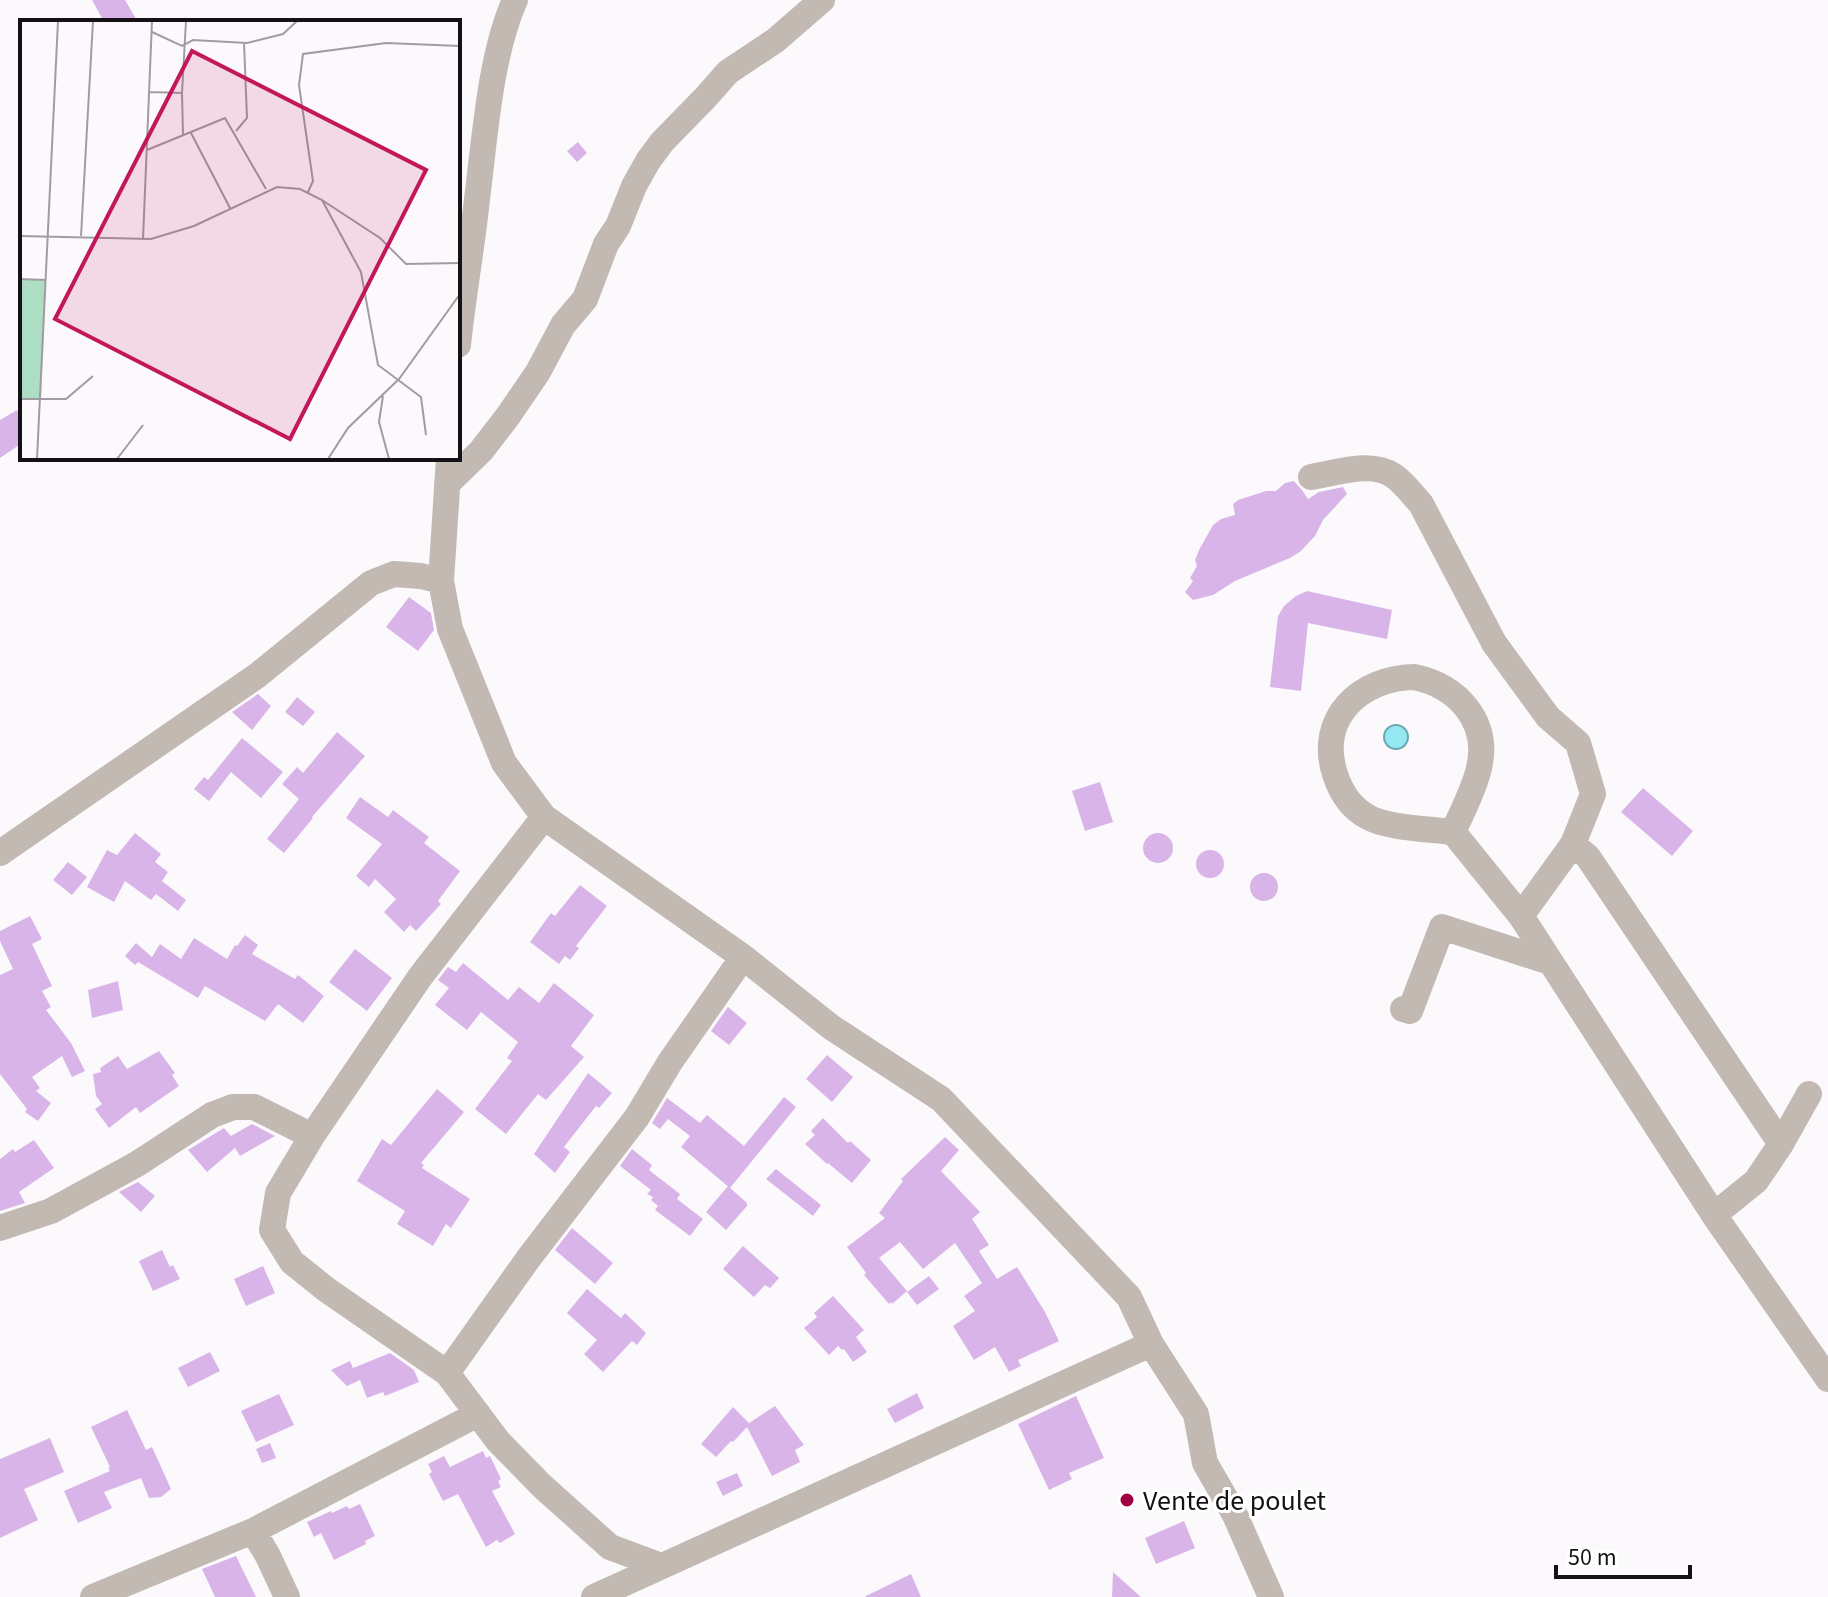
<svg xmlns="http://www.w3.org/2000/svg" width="1828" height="1597" font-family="'Source Sans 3',sans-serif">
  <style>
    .water { fill: #93e8f2; stroke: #6da8b0; stroke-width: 2 }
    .building { fill: #d9b4e9 }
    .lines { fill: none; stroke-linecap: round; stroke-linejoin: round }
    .minor { stroke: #c1b9b2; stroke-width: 26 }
    .poi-dot { fill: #9f0142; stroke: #fff; stroke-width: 3 }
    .labels { text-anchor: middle; stroke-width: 6; stroke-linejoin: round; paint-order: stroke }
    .poi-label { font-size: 28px; fill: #151117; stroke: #fff; text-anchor: start }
    .inset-road { fill: none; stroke: #a09ca1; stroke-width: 2 }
    .view { fill: #c2185b; fill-opacity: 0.15; stroke: #c2185b; stroke-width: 4 }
    .inset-edge { fill: none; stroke: #151117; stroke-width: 4 }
  </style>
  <rect width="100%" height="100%" fill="#fcf9fd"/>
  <path class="water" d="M1384 737a12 12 0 1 1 24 0a12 12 0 1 1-24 0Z"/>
  <path class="building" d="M92 0H125L138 22H104Z
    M578 142 587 153 577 162 567 151Z
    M17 410 22 418V443L0 458V420Z
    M1294 481 1302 490 1308 499 1319 492 1343 487 1347 494 1323 520 1315 536 1301 551 1290 558 1235 581 1213 595 1193 600 1185 592 1193 581 1190 578 1197 566 1195 560 1199 550 1213 525 1221 519 1235 515 1233 504 1238 500 1266 491H1276L1285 483Z
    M1307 591 1392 610 1387 639 1308 623 1301 691 1270 687 1278 616 1284 606 1296 596Z
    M409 597 431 613 434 630 418 651 386 627Z
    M258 694 271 706 252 730 232 712Z
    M297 697 315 712 303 726 285 712Z
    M337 732 365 756 312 817 313 818 284 853 267 839 299 799 282 784 297 767 303 773Z
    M242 738 283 772 261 798 231 772 209 801 194 789 204 777 208 780Z
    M1100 782 1113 822 1085 831 1072 791Z
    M1643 788 1693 831 1672 856 1621 812Z
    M360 797 388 817 393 810 429 837 424 843 460 871 438 901 441 904 416 931 410 925 404 932 384 912 396 899 375 879 369 887 356 876 382 844 346 818Z
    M135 833 161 854 155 862 168 872 162 881 186 900 178 911 156 894 151 900 125 881 114 902 87 887 107 850 117 855Z
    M1143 848a15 15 0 1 1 30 0a15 15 0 1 1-30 0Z
    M1196 864a14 14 0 1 1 28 0a14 14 0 1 1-28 0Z
    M68 862 87 877 72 895 53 880Z
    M1250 887a14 14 0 1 1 28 0a14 14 0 1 1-28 0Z
    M580 885 607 906 576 946 579 948 570 960 565 956 559 964 530 942 551 913 555 916Z
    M30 916 42 939 32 944 52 986 42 991 51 1007 46 1010 71 1043 85 1071 72 1077 62 1056 32 1077 40 1088 36 1091 51 1103 38 1121 25 1112 27 1109 0 1074V975L13 969 0 941V931Z
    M245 935 258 945 252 954 295 979 298 975 324 996 303 1023 278 1004 265 1021 205 986 198 998 138 962 135 965 125 956 136 943 152 957 160 944 181 959 194 938 227 959 235 945 237 946Z
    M355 949 392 978 367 1011 329 982Z
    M463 963 508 1000 519 987 539 1003 554 983 594 1015 571 1046 584 1057 546 1100 538 1094 506 1134 475 1109 512 1061 507 1058 518 1042 481 1012 467 1030 435 1005 449 988 438 980 448 967 456 972Z
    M118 981 123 1010 92 1018 88 990Z
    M728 1007 747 1023 729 1045 711 1031Z
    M159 1051 175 1073 172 1075 179 1086 140 1113 136 1107 109 1128 95 1109 102 1104 96 1096 93 1074 101 1072 100 1068 118 1056 127 1069Z
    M827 1055 853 1077 832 1102 806 1079Z
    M588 1073 612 1093 599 1108 596 1106 564 1147 570 1152 555 1173 534 1154Z
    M437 1089 464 1112 421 1163 424 1165 422 1168 470 1199 451 1228 446 1224 433 1246 397 1224 405 1211 357 1181 382 1139 391 1145Z
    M784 1097 796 1107 730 1188 681 1147 690 1136 668 1119 660 1129 652 1123 667 1098 700 1123 707 1115 744 1146Z
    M823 1118 848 1143 850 1141 871 1160 852 1183 828 1163 827 1164 805 1144 815 1135 811 1131Z
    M252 1124 275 1136 240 1156 235 1148 207 1172 188 1150 224 1128 231 1136Z
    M945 1137 959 1150 941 1171 980 1212 972 1219 989 1245 979 1251 997 1279 1017 1267 1045 1312 1059 1341 1018 1360 1021 1366 1009 1372 995 1347 974 1360 953 1326 975 1311 964 1296 982 1283 955 1243 923 1269 900 1242 879 1258 907 1291 892 1304 891 1302 889 1304 864 1275 866 1273 847 1247 885 1218 879 1213 903 1181 901 1179Z
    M34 1140 54 1168 19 1192 25 1203 0 1211V1159L13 1149 15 1152Z
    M632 1149 652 1165 649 1170 680 1194 677 1199 703 1219 690 1236 655 1210 658 1206 651 1200 653 1197 647 1194 651 1190 620 1166Z
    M776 1169 821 1205 813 1216 766 1179Z
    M138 1182 155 1196 141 1212 119 1192Z
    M728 1186 747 1203V1206L726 1230 706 1212Z
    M572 1228 613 1263 595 1284 555 1250Z
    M743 1246 779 1278 770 1288 765 1285 754 1297 723 1269Z
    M162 1250 170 1267 173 1265 180 1279 153 1291 139 1261Z
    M263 1266 275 1293 246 1306 234 1279Z
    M929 1276 939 1289 917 1305 907 1292Z
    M587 1289 621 1318 625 1313 646 1333 637 1345 632 1341 603 1372 584 1354 597 1340 567 1313Z
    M833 1296 864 1330 856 1337 867 1352 853 1362 844 1349 842 1350 838 1346 829 1355 804 1328 817 1317 814 1313Z
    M210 1352 220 1371 188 1387 178 1368Z
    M390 1353 414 1370 419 1382 385 1396 383 1392 367 1398 360 1380 347 1386 331 1370 350 1361 353 1368Z
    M917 1393 924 1408 895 1423 887 1409Z
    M279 1394 294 1425 256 1442 241 1411Z
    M1076 1396 1104 1458 1069 1473 1072 1479 1049 1490 1018 1424Z
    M775 1406 804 1445 795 1450 800 1462 772 1476 747 1427 733 1442 731 1441 716 1457 701 1444 733 1407 749 1423Z
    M127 1410 146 1450 152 1447 171 1489 161 1497 149 1498 141 1478 104 1492 112 1508 78 1523 64 1491 110 1471 108 1468 110 1467 91 1427Z
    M50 1438 64 1472 24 1489 38 1520 0 1538V1459Z
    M270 1443 276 1458 262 1463 256 1449Z
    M483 1451 486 1458 490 1456 501 1479 498 1481 501 1487 492 1491 515 1534 500 1543 497 1540 486 1547 458 1494 443 1501 429 1474 432 1472 428 1464 444 1456 450 1467Z
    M737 1473 743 1486 723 1496 716 1482Z
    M360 1504 375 1536 365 1541 366 1544 334 1560 321 1533 314 1537 307 1522 331 1511 332 1513 347 1506 349 1509Z
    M1184 1521 1195 1548 1156 1564 1145 1538Z
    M236 1556 256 1597H215L202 1569Z
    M1113 1572 1141 1597H1112Z
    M911 1574 921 1597H864Z"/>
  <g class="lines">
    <path class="minor" d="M458 345C463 296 472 248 477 199 485 137 490 56 515 0
      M449 458 441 581 450 629 504 763 544 817 743 957 831 1027 941 1099 1129 1297 1151 1344 1196 1414 1205 1463 1235 1515 1271 1597
      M1311 477C1337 473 1371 460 1394 476 1404 483 1413 495 1421 504L1494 643 1548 717 1578 743 1593 794 1573 844 1521 916
      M447 484 481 451 508 416 538 372 563 325 585 299 606 244 618 226 634 186 648 161 662 142 705 98 728 72 776 40 822 0
      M1414 677C1458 686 1490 722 1479 768 1474 790 1462 812 1453 832 1431 829 1386 828 1368 817 1351 808 1341 793 1335 774 1317 718 1360 678 1414 677Z
      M544 817 420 977 312 1136 278 1193 272 1230 292 1262 327 1290 447 1373 498 1441 542 1486 610 1547 661 1566
      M1453 832 1521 916 1714 1215 1828 1379
      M1573 844 1588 857 1781 1144
      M0 853 258 675 371 583 394 574 421 576 441 581
      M1403 1009 1410 1011 1442 927 1550 962
      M1714 1215 1756 1181 1781 1144 1809 1094
      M0 1228 51 1211 137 1164 212 1115 233 1107H254L312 1136
      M447 1373 528 1259 637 1117 670 1062 743 957
      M253 1531 478 1414
      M93 1597 253 1531 268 1556 287 1597
      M594 1597 1151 1344"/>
  </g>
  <circle class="poi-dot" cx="1127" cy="1500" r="8"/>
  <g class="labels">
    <g class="poi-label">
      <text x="1143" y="1510">Vente de poulet</text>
    </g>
  </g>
  <g transform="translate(20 20)">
    <rect width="440" height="440" fill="#fcf9fd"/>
    <path d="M0 260H26L21 379H0Z" fill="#adddc3"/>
    <path class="inset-road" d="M132 12 162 26 173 20 227 23 263 14 277 1M129 72 162 73 166 1M162 73 163 115M216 111 227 98 224 22M171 113 210 188M127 130 205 98 246 169M288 172 293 161 279 65 283 34 366 23 440 26M302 180 341 252 358 345 401 377 406 415M0 216 131 219 174 206 257 167 280 169 302 180 360 218 386 244 440 243M61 216 73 1M123 219 132 1M0 259 26 260M363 376 359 402 369 439M0 379H46L73 356M17 439 38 1M97 439 123 405M308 439 328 408 379 359 440 274"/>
    <path class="view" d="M172 31 406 150 270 419 35 299Z"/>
    <rect width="440" height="440" class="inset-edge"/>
  </g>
  <path d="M1556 1565v12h134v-12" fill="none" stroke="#151117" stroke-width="4"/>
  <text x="1568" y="1565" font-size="24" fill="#151117" stroke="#ffffff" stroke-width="6" paint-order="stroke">50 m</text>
</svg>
